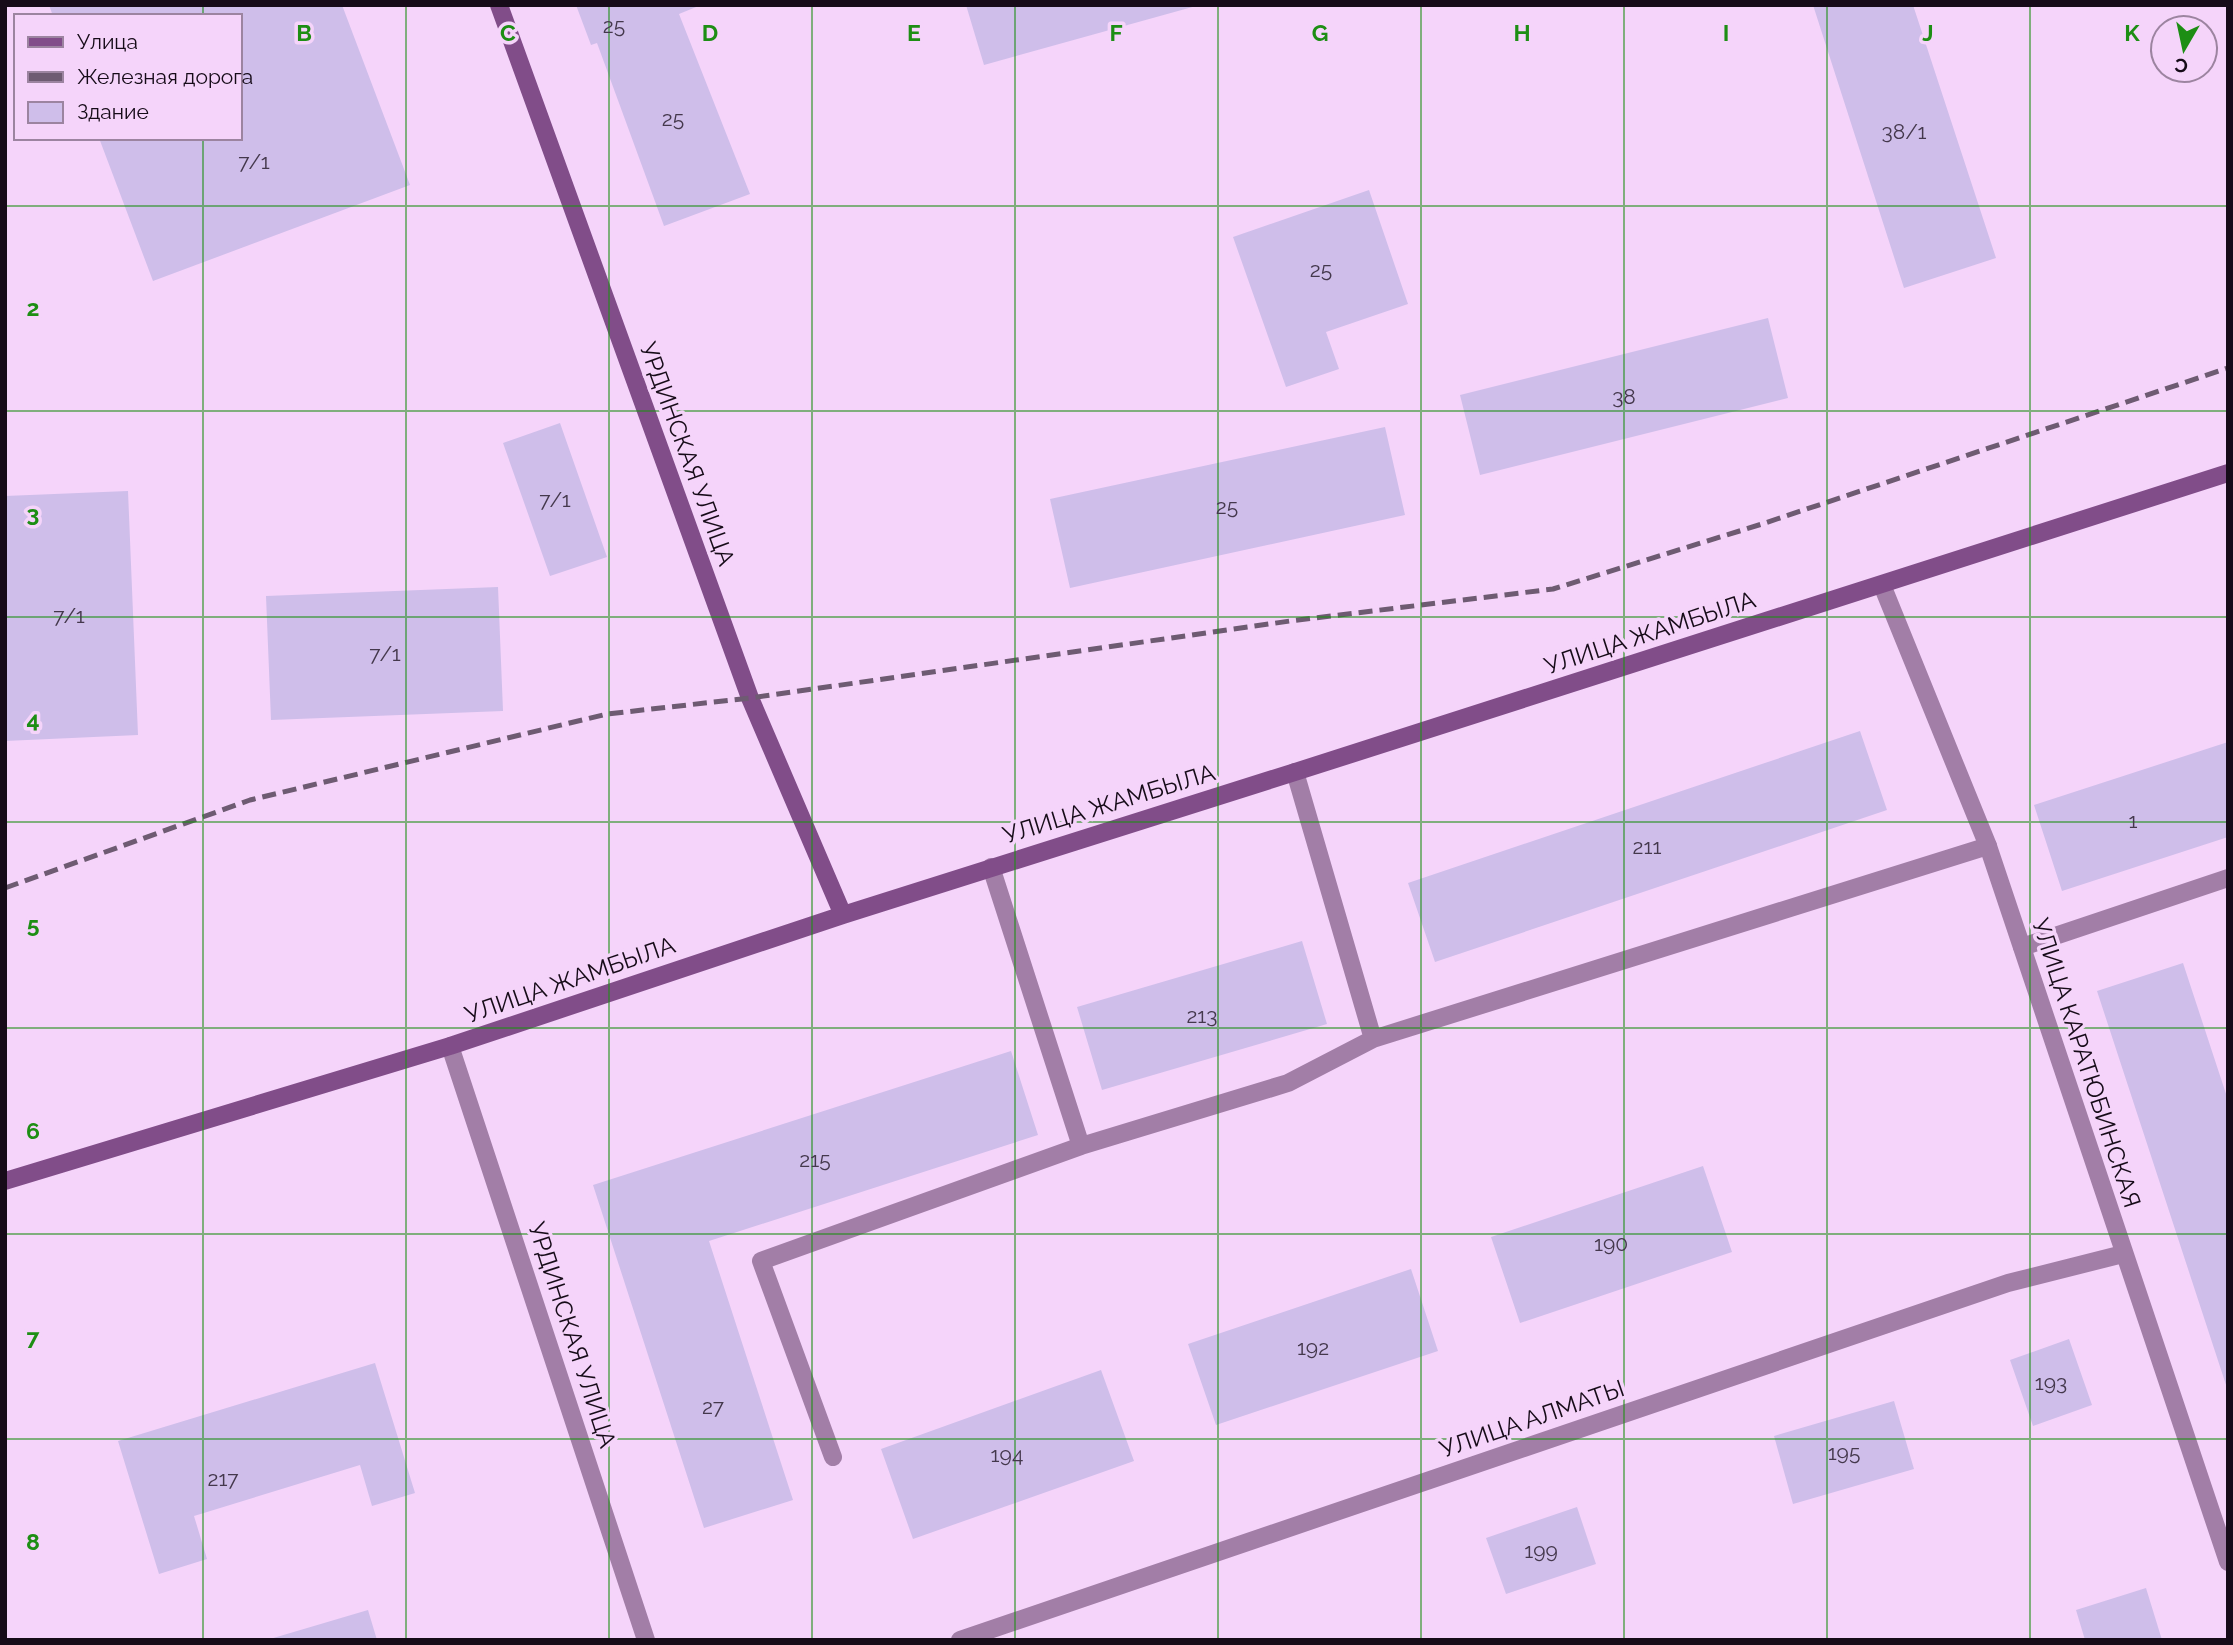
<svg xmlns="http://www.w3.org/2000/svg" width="2233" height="1645" font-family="Raleway,sans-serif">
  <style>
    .building { fill: #cfbeea }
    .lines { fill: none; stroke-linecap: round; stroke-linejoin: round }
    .lane { stroke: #a27ea7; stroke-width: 18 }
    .street { stroke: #a27ea7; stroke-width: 18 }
    .secondary { stroke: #814d89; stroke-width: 18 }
    .rail { stroke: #6e5b72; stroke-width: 5; stroke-dasharray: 14 7; stroke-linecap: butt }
    .grid { fill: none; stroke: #1d8e14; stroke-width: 2; stroke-opacity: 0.55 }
    .labels { text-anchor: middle; stroke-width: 7; stroke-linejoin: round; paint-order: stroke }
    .number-label { font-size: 21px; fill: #44384c }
    .street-label { font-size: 24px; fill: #160b18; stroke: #f5d4fa }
    .grid-label { font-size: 23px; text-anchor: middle; font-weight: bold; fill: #1d8e14; stroke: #f5d4fa; stroke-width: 7; stroke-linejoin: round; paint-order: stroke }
  </style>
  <rect width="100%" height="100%" fill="#f5d4fa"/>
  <path class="building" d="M49 5H342L410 185 153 281 99 138H240V16H53Z
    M576 5H701L679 14 750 194 664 226 597 43 591 45Z
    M966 5H1196V6L984 65Z
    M1813 5H1913L1996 258 1904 288Z
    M1369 190 1408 304 1326 332 1339 369 1286 387 1233 237Z
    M1768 318 1788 398 1480 475 1460 395Z
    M560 423 607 557 550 576 503 443Z
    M1385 427 1405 515 1070 588 1050 499Z
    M128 491 138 735 5 741V496Z
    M498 587 503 711 271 720 266 596Z
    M1860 731 1887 810 1435 962 1408 883Z
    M2228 742V837L2062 891 2034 805Z
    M1302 941 1327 1024 1102 1090 1077 1007Z
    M2183 963 2228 1100 2227 1388 2097 991Z
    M1011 1051 1038 1135 709 1241 793 1500 704 1528 593 1185Z
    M1703 1166 1732 1252 1520 1323 1491 1237Z
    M1411 1269 1438 1351 1216 1425 1188 1344Z
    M2069 1339 2092 1405 2033 1426 2010 1360Z
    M375 1363 415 1493 372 1506 360 1465 194 1516 207 1559 159 1574 118 1441Z
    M1101 1370 1134 1461 913 1539 881 1449Z
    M1894 1401 1914 1469 1793 1504 1774 1436Z
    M1577 1507 1596 1564 1506 1594 1486 1538Z
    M2146 1588 2162 1640H2085L2076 1610Z
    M368 1610 377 1640H270V1639Z"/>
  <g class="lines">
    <path class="lane" d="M1295 772 1373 1039 1988 846
      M2022 947 2228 878
      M450 1046 646 1640
      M1081 1146 1288 1083 1373 1039
      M833 1457 761 1261 1081 1146 991 867"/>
    <path class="street" d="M1882 585 1988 846 2228 1562
      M960 1640 2008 1283 2123 1254"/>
    <path class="secondary" d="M499 5 750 698 843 915
      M5 1181 450 1046 843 915 1295 772 2228 473"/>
    <path class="rail" d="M5 888 250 800 607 714 750 698 1290 621 1553 589 1762 524 2228 368"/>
  </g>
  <path class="grid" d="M203 5V16M406 5V1640M609 5V1640M812 5V1640M1015 5V1640M1218 5V1640M1421 5V1640M1624 5V1640M1827 5V1640M2030 5V1640M203 138V1640M5 206H2228M5 411H2228M5 617H2228M5 822H2228M5 1028H2228M5 1234H2228M5 1439H2228"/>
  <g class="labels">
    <g class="number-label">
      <text x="614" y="33">25</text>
      <text x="673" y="126">25</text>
      <text x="1904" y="139">38/1</text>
      <text x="254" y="169">7/1</text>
      <text x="1321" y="277">25</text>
      <text x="1624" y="404">38</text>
      <text x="555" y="507">7/1</text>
      <text x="1227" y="514">25</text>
      <text x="69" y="623">7/1</text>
      <text x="385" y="661">7/1</text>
      <text x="2133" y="828">1</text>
      <text x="1647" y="854">211</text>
      <text x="1202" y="1023">213</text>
      <text x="815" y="1167">215</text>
      <text x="1611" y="1251">190</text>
      <text x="1313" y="1355">192</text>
      <text x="2051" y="1390">193</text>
      <text x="713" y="1414">27</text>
      <text x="1844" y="1460">195</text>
      <text x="1007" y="1462">194</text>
      <text x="223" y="1486">217</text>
      <text x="1541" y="1558">199</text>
    </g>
    <g class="street-label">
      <text transform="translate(687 454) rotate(70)" y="8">УРДИНСКАЯ УЛИЦА</text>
      <text transform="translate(1650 633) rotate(-18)" y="8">УЛИЦА ЖАМБЫЛА</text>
      <text transform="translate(1109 804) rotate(-17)" y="8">УЛИЦА ЖАМБЫЛА</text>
      <text transform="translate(570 980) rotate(-19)" y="8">УЛИЦА ЖАМБЫЛА</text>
      <text transform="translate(2086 1063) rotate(72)" y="8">УЛИЦА КАРАТЮБИНСКАЯ</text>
      <text transform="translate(572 1335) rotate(72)" y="8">УРДИНСКАЯ УЛИЦА</text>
      <text transform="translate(1532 1419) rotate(-19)" y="8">УЛИЦА АЛМАТЫ</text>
    </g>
  </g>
  <g class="grid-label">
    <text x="304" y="41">B</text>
    <text x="508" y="41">C</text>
    <text x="710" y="41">D</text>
    <text x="914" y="41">E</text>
    <text x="1116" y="41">F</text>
    <text x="1320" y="41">G</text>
    <text x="1522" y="41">H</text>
    <text x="1726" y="41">I</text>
    <text x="1928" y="41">J</text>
    <text x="2132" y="41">K</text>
    <text x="33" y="316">2</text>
    <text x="33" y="522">3</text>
    <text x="33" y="728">4</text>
    <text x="33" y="933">5</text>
    <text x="33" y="1139">6</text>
    <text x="33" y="1345">7</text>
    <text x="33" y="1550">8</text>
  </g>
  <rect width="2233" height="1645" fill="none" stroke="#160b18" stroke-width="14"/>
  <rect x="14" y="14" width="228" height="126" fill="#f5d4fa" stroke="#9c84a0" stroke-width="2"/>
  <rect x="28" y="37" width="35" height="10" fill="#814d89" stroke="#9c84a0" stroke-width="2"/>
  <text x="77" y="49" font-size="21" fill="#160b18">Улица</text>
  <rect x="28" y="72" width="35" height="10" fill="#6e5b72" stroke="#9c84a0" stroke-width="2"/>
  <text x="77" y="84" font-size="21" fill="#160b18">Железная дорога</text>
  <rect x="28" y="102" width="35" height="21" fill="#cfbeea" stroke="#9c84a0" stroke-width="2"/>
  <text x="77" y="119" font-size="21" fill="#160b18">Здание</text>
  <g transform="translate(2184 49) rotate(189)"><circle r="33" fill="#f5d4fa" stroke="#9c84a0" stroke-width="2"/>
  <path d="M0-5L12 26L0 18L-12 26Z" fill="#1d8e14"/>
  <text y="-10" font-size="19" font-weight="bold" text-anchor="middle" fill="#160b18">С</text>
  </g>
</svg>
